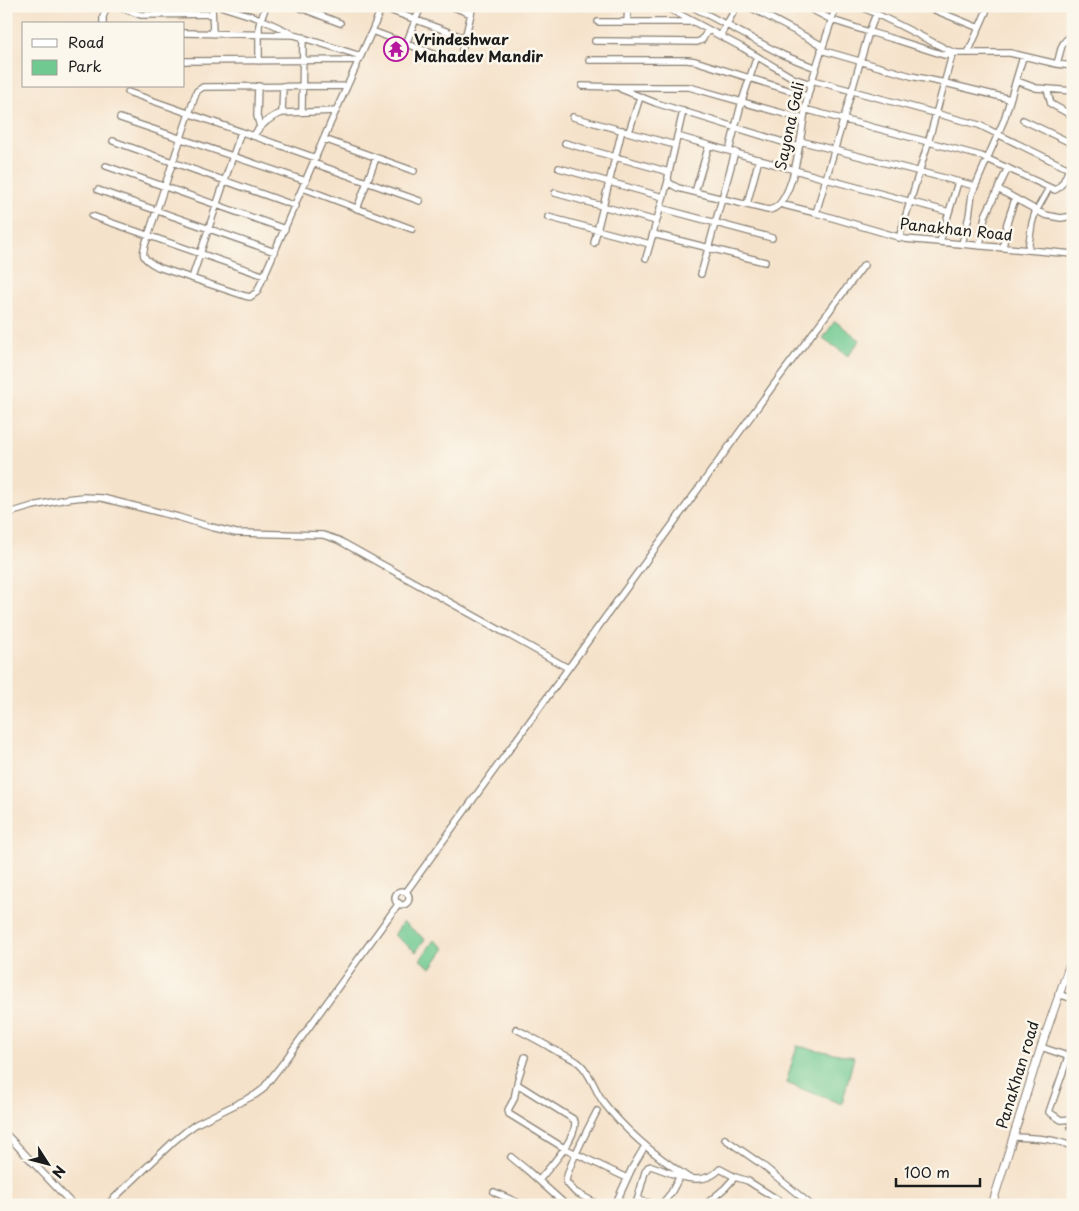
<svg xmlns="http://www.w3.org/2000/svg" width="1079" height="1211" font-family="'Playpen Sans',sans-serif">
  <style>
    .green { fill: #6fc990; stroke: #467256 }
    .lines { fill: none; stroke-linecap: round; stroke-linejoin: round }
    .minor-casing { stroke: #887f73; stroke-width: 8 }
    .tertiary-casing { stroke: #887f73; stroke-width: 9 }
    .minor { stroke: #fff; stroke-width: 5.5 }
    .tertiary { stroke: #fff; stroke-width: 7 }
    .labels { text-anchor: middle; stroke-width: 5; stroke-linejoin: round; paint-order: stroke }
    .poi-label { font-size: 15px; font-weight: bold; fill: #1c1c1c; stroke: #fbf7ec; text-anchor: start }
    .street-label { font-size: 15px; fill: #1c1c1c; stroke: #fbf7ec }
  </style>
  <rect width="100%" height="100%" fill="#fbf7ec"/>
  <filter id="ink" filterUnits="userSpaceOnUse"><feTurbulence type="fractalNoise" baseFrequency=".02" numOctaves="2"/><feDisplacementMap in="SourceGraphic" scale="10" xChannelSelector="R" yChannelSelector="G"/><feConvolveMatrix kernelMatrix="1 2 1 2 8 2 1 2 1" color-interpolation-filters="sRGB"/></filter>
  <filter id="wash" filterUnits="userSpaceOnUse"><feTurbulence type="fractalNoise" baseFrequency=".0096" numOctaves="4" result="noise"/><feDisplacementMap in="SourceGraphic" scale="20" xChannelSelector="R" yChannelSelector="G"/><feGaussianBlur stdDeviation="1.12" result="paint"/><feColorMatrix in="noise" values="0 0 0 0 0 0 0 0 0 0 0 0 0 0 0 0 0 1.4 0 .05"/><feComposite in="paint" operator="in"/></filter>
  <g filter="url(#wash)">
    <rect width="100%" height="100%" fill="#f5e2ca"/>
    <path class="green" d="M835 321 860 340 848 356 823 338Z
      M403 922 425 939 416 952 394 935Z
      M434 940 445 948 431 968 420 960Z
      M797 1046 854 1057 842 1104 786 1083Z"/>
  </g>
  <g filter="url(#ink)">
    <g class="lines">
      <defs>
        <path id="minor" d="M116 6 141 15 212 14
          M212 6 213 34
          M220 6 261 19 291 33
          M296 6 340 23
          M368 6 380 11
          M451 6 471 14
          M664 6 743 48 793 78 811 84
          M691 6 783 55 816 68
          M748 6 823 46
          M805 6 832 20 869 32 897 40 944 55 955 53
          M860 6 899 25 950 51 957 53H1010L1057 64 1073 66
          M925 6 979 28
          M1068 6 1073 8
          M381 7 465 38
          M598 22H691
          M627 22 628 6
          M103 24V17L107 6
          M372 31 450 60
          M184 33 294 35 361 56
          M720 36 737 6
          M595 41 697 42 702 40 708 30
          M406 44 421 6
          M462 50 473 6
          M821 50 911 76 945 83 1010 99
          M968 53 986 12 987 6
          M589 60H687L695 61 807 96
          M184 61 359 60
          M259 61V25L266 6
          M1057 64C1061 52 1060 40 1073 36
          M812 80 979 125 1073 171
          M1017 81 1036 88 1073 91
          M258 86 257 116 260 127
          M347 86 203 87 197 91 195 96 148 236C142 255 139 257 158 267L245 296 250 297 257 292 330 124 372 31 382 6
          M582 86 617 87H689L803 119
          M621 89 656 103 799 147
          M1047 89 1051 104 1073 116
          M128 92 316 158
          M804 109 981 156 1055 190C1065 185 1068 169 1073 159
          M302 111 303 37
          M683 111 669 172 668 178 669 183 678 188 768 210C797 209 802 117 808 95 816 65 827 36 836 6
          M282 113 283 86
          M573 117 675 145
          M120 118 306 181
          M1023 120 1073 144
          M629 132 640 97
          M253 136C261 125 269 117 282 113L336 111
          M677 136 826 179 949 212
          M324 139 414 171
          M113 141 296 206
          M800 141 975 186
          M565 143 669 172
          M729 151 742 101 757 56
          M313 163 420 201
          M106 166 285 229
          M559 168 663 197
          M303 188 412 229
          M998 189 1045 215 1061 218 1073 216
          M98 190 275 252
          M695 192 709 145
          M555 193 656 221
          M747 204 759 159
          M780 204 816 213 905 239 1073 254
          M660 208 772 238
          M357 209 376 158
          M816 213 869 32 876 14
          M92 216 265 276
          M548 217 650 244
          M653 234 765 262
          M899 238 928 143 952 55
          M940 242 958 182
          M594 243 622 130
          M962 244 969 216 972 194 1004 120 1023 57
          M980 246 985 216 1008 168
          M1003 248 1007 223 1015 199
          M1028 250 1032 223 1035 213 1049 188
          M646 258 668 181
          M701 274 735 152
          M192 278 241 132
          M6 514 33 506 66 499 84 497 102 498 178 517 211 527 236 533 323 535 338 540 568 668
          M395 898a7 7 0 1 1 14 0a7 7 0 1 1-14 0Z
          M406 892 778 379 864 265
          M1058 994 1073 999
          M516 1029C530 1036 543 1043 556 1051 564 1055 573 1058 580 1064 591 1074 595 1091 604 1103 627 1133 657 1157 689 1178
          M1073 1040 1065 1066 1049 1112 1061 1120 1073 1119
          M1041 1047 1073 1058
          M525 1057 518 1079 514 1099 508 1110 509 1114 564 1148 627 1178
          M517 1084 573 1119 575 1122C576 1139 550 1167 539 1180
          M597 1111C590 1125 566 1169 566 1182L575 1192 599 1205
          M1071 1127 1073 1121
          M6 1134 73 1205
          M1014 1137C1034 1138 1054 1138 1073 1147
          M725 1139 761 1164 811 1205
          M511 1157 527 1170 566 1205
          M494 1192 523 1205
          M637 1200 657 1205
          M107 1205 173 1142 185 1132 196 1124 255 1095 262 1090 283 1063 399 903
          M615 1205 632 1168 645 1146
          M636 1205 645 1172 648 1167 651 1166C668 1171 692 1185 710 1176 714 1175 717 1172 720 1169L735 1177 748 1181 786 1205
          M661 1205 671 1193 680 1176
          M705 1205 725 1188 735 1177"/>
        <path id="tertiary" d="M992 1205 1041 1047 1073 955"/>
      </defs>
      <use href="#minor" class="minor-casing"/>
      <use href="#tertiary" class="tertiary-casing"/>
      <use href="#minor" class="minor"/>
      <use href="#tertiary" class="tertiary"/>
    </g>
  </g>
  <defs>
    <symbol id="temple-ring" viewBox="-11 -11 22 22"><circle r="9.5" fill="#fbf7ec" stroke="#b5179e" stroke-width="1.5"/><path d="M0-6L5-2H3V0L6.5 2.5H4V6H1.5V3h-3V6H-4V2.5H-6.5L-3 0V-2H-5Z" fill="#b5179e"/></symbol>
  </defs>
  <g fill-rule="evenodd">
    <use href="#temple-ring" x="382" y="35" width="28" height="28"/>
  </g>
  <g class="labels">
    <g class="poi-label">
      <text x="414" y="45">Vrindeshwar<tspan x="414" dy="17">Mahadev Mandir</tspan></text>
    </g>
    <g class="street-label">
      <text transform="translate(790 126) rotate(-78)" y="5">Sayona Gali</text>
      <text transform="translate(956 230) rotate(6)" y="5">Panakhan Road</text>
      <text transform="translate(1018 1075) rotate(-73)" y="5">PanaKhan road</text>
    </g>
  </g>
  <rect width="1079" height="1211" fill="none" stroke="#fbf7ec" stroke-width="25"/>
  <rect x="22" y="22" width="162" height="65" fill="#fbf7ec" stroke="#a29f99"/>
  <rect x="32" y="39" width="25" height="8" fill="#ffffff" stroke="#a29f99"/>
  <text x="68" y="48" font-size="15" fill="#1c1c1c">Road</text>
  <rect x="32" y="60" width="25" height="15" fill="#6fc990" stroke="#a29f99"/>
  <text x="68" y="72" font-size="15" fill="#1c1c1c">Park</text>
  <g transform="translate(48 1164) rotate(126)" stroke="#fbf7ec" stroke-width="4" paint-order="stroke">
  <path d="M0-4L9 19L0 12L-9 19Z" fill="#1c1c1c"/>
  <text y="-8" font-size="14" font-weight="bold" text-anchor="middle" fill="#1c1c1c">N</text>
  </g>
  <path d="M896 1178v8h84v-8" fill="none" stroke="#1c1c1c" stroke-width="2.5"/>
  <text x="904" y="1178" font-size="15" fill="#1c1c1c" stroke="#fbf7ec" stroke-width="4" paint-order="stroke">100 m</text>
</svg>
